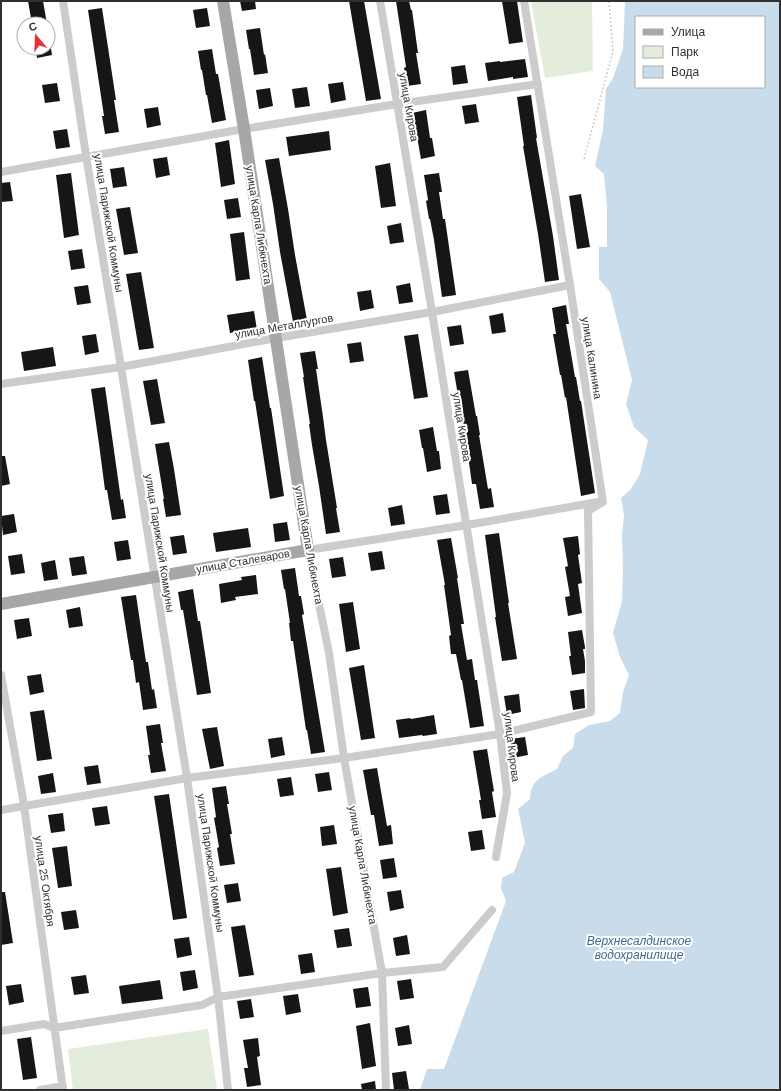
<svg xmlns="http://www.w3.org/2000/svg" width="781" height="1091" font-family="Helvetica,sans-serif">
  <style>
    .green { fill: #e4ecdc }
    .water { fill: #c9dceb; fill-rule: evenodd }
    .building { fill: #161616 }
    .lines { fill: none; stroke-linecap: round; stroke-linejoin: round }
    .path { stroke: #ccc; stroke-width: 1.5; stroke-dasharray: 2 2; stroke-linecap: butt }
    .street { stroke: #ccc; stroke-width: 8 }
    .primary { stroke: #a7a7a7; stroke-width: 12 }
    .labels { text-anchor: middle; stroke-width: 4; stroke-linejoin: round; paint-order: stroke }
    .street-label { font-size: 11px; fill: #2f2f2f; stroke: #fff }
    .water-label { font-size: 12px; font-style: italic; fill: #3d6b90; stroke: #fff }
  </style>
  <rect width="100%" height="100%" fill="#fff"/>
  <path class="green" d="M531 1H592L593 71 545 78Z
    M208 1029 217 1090H73L68 1049Z"/>
  <path class="water" d="M625 1H780V1090H420L427 1069H444L506 901 501 888 502 878 514 872 525 843 518 809 530 799C531 779 542 777 557 769L563 756 573 748 575 734 589 725 610 721 620 713 623 692 629 675 620 657 613 633 622 601 623 571 622 535 624 515 621 498 631 489 640 474 648 440 634 427 626 404 632 380 610 292 599 279V247H607V208L604 174 595 166 603 130 606 89 613 78 623 49ZM636 17H764V87H636Z"/>
  <path class="building" d="M28 1H43L47 24H32Z
    M240 1H255L256 9 242 11Z
    M349 1H364L381 99 366 101Z
    M396 1H409L411 10H412L418 53H416L421 84 407 86 404 68 406 67Z
    M502 1H517L523 42 509 44Z
    M102 8 116 100H114L119 132 105 134 102 116H104L88 10Z
    M207 8 210 26 196 28 193 10Z
    M260 28 264 55 265 54 268 73 254 75 250 49H249L246 30Z
    M36 48H51L52 55 37 58Z
    M212 49 216 74H218L226 120 212 123 207 95H206L202 70H201L198 51Z
    M525 59 528 77 513 79V77L488 81 485 63 500 61V62Z
    M465 65 468 83 453 85 451 67Z
    M343 82 346 100 331 103 328 84Z
    M57 83 60 101 45 103 42 85Z
    M307 87 310 106 295 108 292 89Z
    M270 88 273 106 259 109 256 90Z
    M531 95 537 138H536L553 236 559 280 545 282 538 234 523 146H524L517 97Z
    M476 104 479 122 465 124 462 106Z
    M158 107 161 125 147 128 144 109Z
    M426 110 430 138H432L435 156 421 159 416 131H415L412 113Z
    M67 129 70 147 56 149 53 131Z
    M329 131 331 150 289 156 286 137Z
    M229 140 235 184 221 187 215 143Z
    M167 157 170 175 156 178 153 159Z
    M279 158 288 209 295 255 307 320 293 322 280 252 273 204 265 160Z
    M390 163 396 206 381 208 375 166Z
    M124 167 127 186 113 188 110 169Z
    M71 173 79 235 64 238 56 175Z
    M439 173 442 192H439L443 219H445L456 295 442 297 434 240 430 219H429L426 201 428 200 424 175Z
    M10 182 13 201 1 202V183Z
    M581 194 590 247 577 249 569 196Z
    M238 198 241 217 227 219 224 200Z
    M130 207 138 253 124 255 116 209Z
    M401 223 404 242 390 244 387 226Z
    M244 232 250 279 236 281 230 234Z
    M82 249 85 268 71 270 68 251Z
    M141 272 154 348 139 350 126 274Z
    M410 283 413 302 399 304 396 286Z
    M88 285 91 303 77 305 74 287Z
    M371 290 374 308 360 311 357 292Z
    M566 305 569 324H566L575 377H576L580 401H581L595 493 581 496 566 397 565 398 561 375H560L553 334H556L552 308Z
    M254 311 257 330 230 333 227 315Z
    M503 313 506 332 492 334 489 316Z
    M461 325 464 344 450 346 447 327Z
    M96 334 99 352 85 355 82 336Z
    M418 334 428 397 414 399 404 336Z
    M361 342 364 361 350 363 347 344Z
    M53 347 56 366 24 371 21 352Z
    M315 351 318 369H316L323 417 326 440 337 508H336L340 532 326 534 319 486 312 445 309 424H310L303 377H304L300 353Z
    M262 357 270 408H271L284 496 270 499 255 401H254L248 360Z
    M468 370 476 416H477L480 435H479L488 489 491 488 494 507 480 509 476 484H472L462 413H461L454 372Z
    M157 379 165 423 151 425 143 381Z
    M105 387 121 500 123 499 126 518 112 520 107 490H105L99 444 91 389Z
    M433 427 437 451H439L441 469 427 472 423 448H422L419 430Z
    M169 442 174 469 181 515 166 517 163 499H164L155 444Z
    M1 456H5L10 484 1 486Z
    M447 494 450 513 436 515 433 496Z
    M402 505 405 524 391 526 388 508Z
    M14 514 17 532 3 535 1 516Z
    M287 522 290 540 275 542 273 524Z
    M248 528 251 547 216 552 213 533Z
    M499 533 509 603H508L517 659 502 661 495 617H496L485 535Z
    M184 535 187 553 173 555 170 537Z
    M578 536 580 554 578 555 582 583 578 584 582 613 568 616 565 597 570 596 565 567 568 566 563 538Z
    M451 538 458 578H457L464 624H461L467 660 472 659 475 680H477L484 726 470 728 462 680H461L456 654H451L449 636 451 635 444 585H445L437 540Z
    M128 540 131 559 117 561 114 542Z
    M382 551 385 569 371 571 368 553Z
    M22 554 25 573 11 575 8 556Z
    M84 556 87 574 72 576 69 558Z
    M343 557 346 576 332 578 329 559Z
    M55 560 58 579 44 581 41 563Z
    M295 568 299 596H301L304 614 302 615 325 752 311 754 307 730H306L293 641H291L289 623H290L285 589H284L281 570Z
    M256 575 258 594 235 597 236 600 221 603 219 584 242 580 241 577Z
    M193 589 198 621H200L211 693 197 695 183 610H181L178 592Z
    M136 595 146 662H148L152 690 154 689 157 708 143 710 139 682 136 683 133 660H131L121 597Z
    M353 602 360 649 346 652 339 604Z
    M80 607 83 626 69 628 66 610Z
    M29 618 32 636 17 639 14 620Z
    M582 630 585 647V649H583L585 661V673L572 675 569 656H571L568 632Z
    M364 665 375 738 361 740 349 668Z
    M41 674 44 692 30 695 27 676Z
    M584 689 585 708 573 710 570 691Z
    M519 694 521 712 507 715 504 696Z
    M44 710 52 759 37 761 30 712Z
    M434 715 437 734 423 736 422 735 399 738 396 720 410 718 411 719Z
    M160 724 163 743H161L166 771 151 773 148 755H150L146 726Z
    M217 727 224 766 210 769 202 729Z
    M282 737 285 755 271 758 268 739Z
    M525 737 528 755 513 758 510 739Z
    M487 749 494 791 492 792 496 817 482 819 479 800H481L473 751Z
    M98 765 101 783 87 785 84 767Z
    M377 768 387 826 391 825 393 844 379 846 374 815H371L363 770Z
    M329 772 332 790 318 792 315 774Z
    M53 773 56 792 41 794 38 776Z
    M291 777 294 795 280 797 277 779Z
    M226 786 229 804H227L232 834H230L235 864 220 866 217 848 219 847 214 818 216 817 212 788Z
    M169 794 187 918 173 920 154 796Z
    M107 806 110 824 95 826 92 808Z
    M63 813 65 831 51 833 48 815Z
    M334 825 337 844 322 846 320 827Z
    M482 830 485 849 471 851 468 832Z
    M67 846 72 886 58 888 52 848Z
    M394 858 397 877 383 879 380 860Z
    M341 867 348 913 333 916 326 869Z
    M238 883 241 901 227 903 224 885Z
    M401 890 404 908 390 911 387 892Z
    M1 892H5L13 943 1 945Z
    M76 910 79 928 64 930 61 912Z
    M245 925 254 975 239 977 231 927Z
    M349 928 352 946 337 948 334 930Z
    M407 935 410 954 396 956 393 938Z
    M189 937 192 955 177 958 174 939Z
    M312 953 315 972 301 974 298 955Z
    M195 970 198 988 183 991 180 972Z
    M86 975 89 993 74 995 71 977Z
    M411 979 414 998 400 1000 397 981Z
    M160 980 163 999 122 1004 119 986Z
    M21 984 24 1002 9 1005 6 986Z
    M368 987 371 1006 356 1008 353 989Z
    M298 994 301 1012 286 1015 283 996Z
    M251 999 254 1017 240 1019 237 1001Z
    M370 1023 376 1066 362 1069 356 1026Z
    M409 1025 412 1044 398 1046 395 1028Z
    M31 1037 37 1078 23 1080 17 1039Z
    M258 1038 260 1056 257 1057 261 1085 247 1087 244 1068H248L243 1040Z
    M406 1071 409 1089 394 1090 392 1073Z
    M375 1081 376 1090H362L361 1084Z"/>
  <g class="lines">
    <path class="path" d="M584 159 613 51 609 1"/>
    <path class="street" d="M63 1 86 156 121 367 187 778 218 997 228 1090
      M380 1 432 312 500 734 507 793 496 857
      M1 172 244 129 397 104 538 84
      M1 384 121 367 276 338 432 312 570 285
      M1 675 24 805 63 1090
      M1 810 187 778 344 758 500 734 591 712 588 511 603 502 570 285 524 1
      M1 1031 44 1024 54 1028 202 1005 218 997 382 973 443 967 492 910
      M40 1090 63 1086
      M386 1090 382 973 344 758 329 653 308 550 467 525 598 502"/>
    <path class="primary" d="M1 604 308 550 244 129 223 1"/>
  </g>
  <g class="labels">
    <g class="street-label">
      <text transform="translate(409 107) rotate(80)" y="4">улица Кирова</text>
      <text transform="translate(109 223) rotate(81)" y="4">улица Парижской Коммуны</text>
      <text transform="translate(259 225) rotate(81)" y="4">улица Карла Либкнехта</text>
      <text transform="translate(284 326) rotate(-10)" y="4">улица Металлургов</text>
      <text transform="translate(592 358) rotate(81)" y="4">улица Калинина</text>
      <text transform="translate(462 427) rotate(81)" y="4">улица Кирова</text>
      <text transform="translate(160 543) rotate(81)" y="4">улица Парижской Коммуны</text>
      <text transform="translate(309 545) rotate(80)" y="4">улица Карла Либкнехта</text>
      <text transform="translate(243 561) rotate(-10)" y="4">улица Сталеваров</text>
      <text transform="translate(512 747) rotate(83)" y="4">улица Кирова</text>
      <text transform="translate(211 863) rotate(82)" y="4">улица Парижской Коммуны</text>
      <text transform="translate(363 865) rotate(80)" y="4">улица Карла Либкнехта</text>
      <text transform="translate(45 881) rotate(82)" y="4">улица 25 Октября</text>
    </g>
    <g class="water-label">
      <text x="639" y="945">Верхнесалдинское<tspan x="639" dy="14">водохранилище</tspan></text>
    </g>
  </g>
  <rect width="781" height="1091" fill="none" stroke="#2f2f2f" stroke-width="4"/>
  <rect x="635" y="16" width="130" height="72" fill="#ffffff" stroke="#acacac"/>
  <rect x="643" y="29" width="20" height="6" fill="#a7a7a7" stroke="#acacac"/>
  <text x="671" y="36" font-size="12" fill="#2f2f2f">Улица</text>
  <rect x="643" y="46" width="20" height="12" fill="#e4ecdc" stroke="#acacac"/>
  <text x="671" y="56" font-size="12" fill="#2f2f2f">Парк</text>
  <rect x="643" y="66" width="20" height="12" fill="#c9dceb" stroke="#acacac"/>
  <text x="671" y="76" font-size="12" fill="#2f2f2f">Вода</text>
  <g transform="translate(36 36) rotate(341)"><circle r="19" fill="#ffffff" stroke="#acacac"/>
  <path d="M0-3L7 15L0 10L-7 15Z" fill="#e33337"/>
  <text y="-6" font-size="11" font-weight="bold" text-anchor="middle" fill="#2f2f2f">С</text>
  </g>
</svg>
